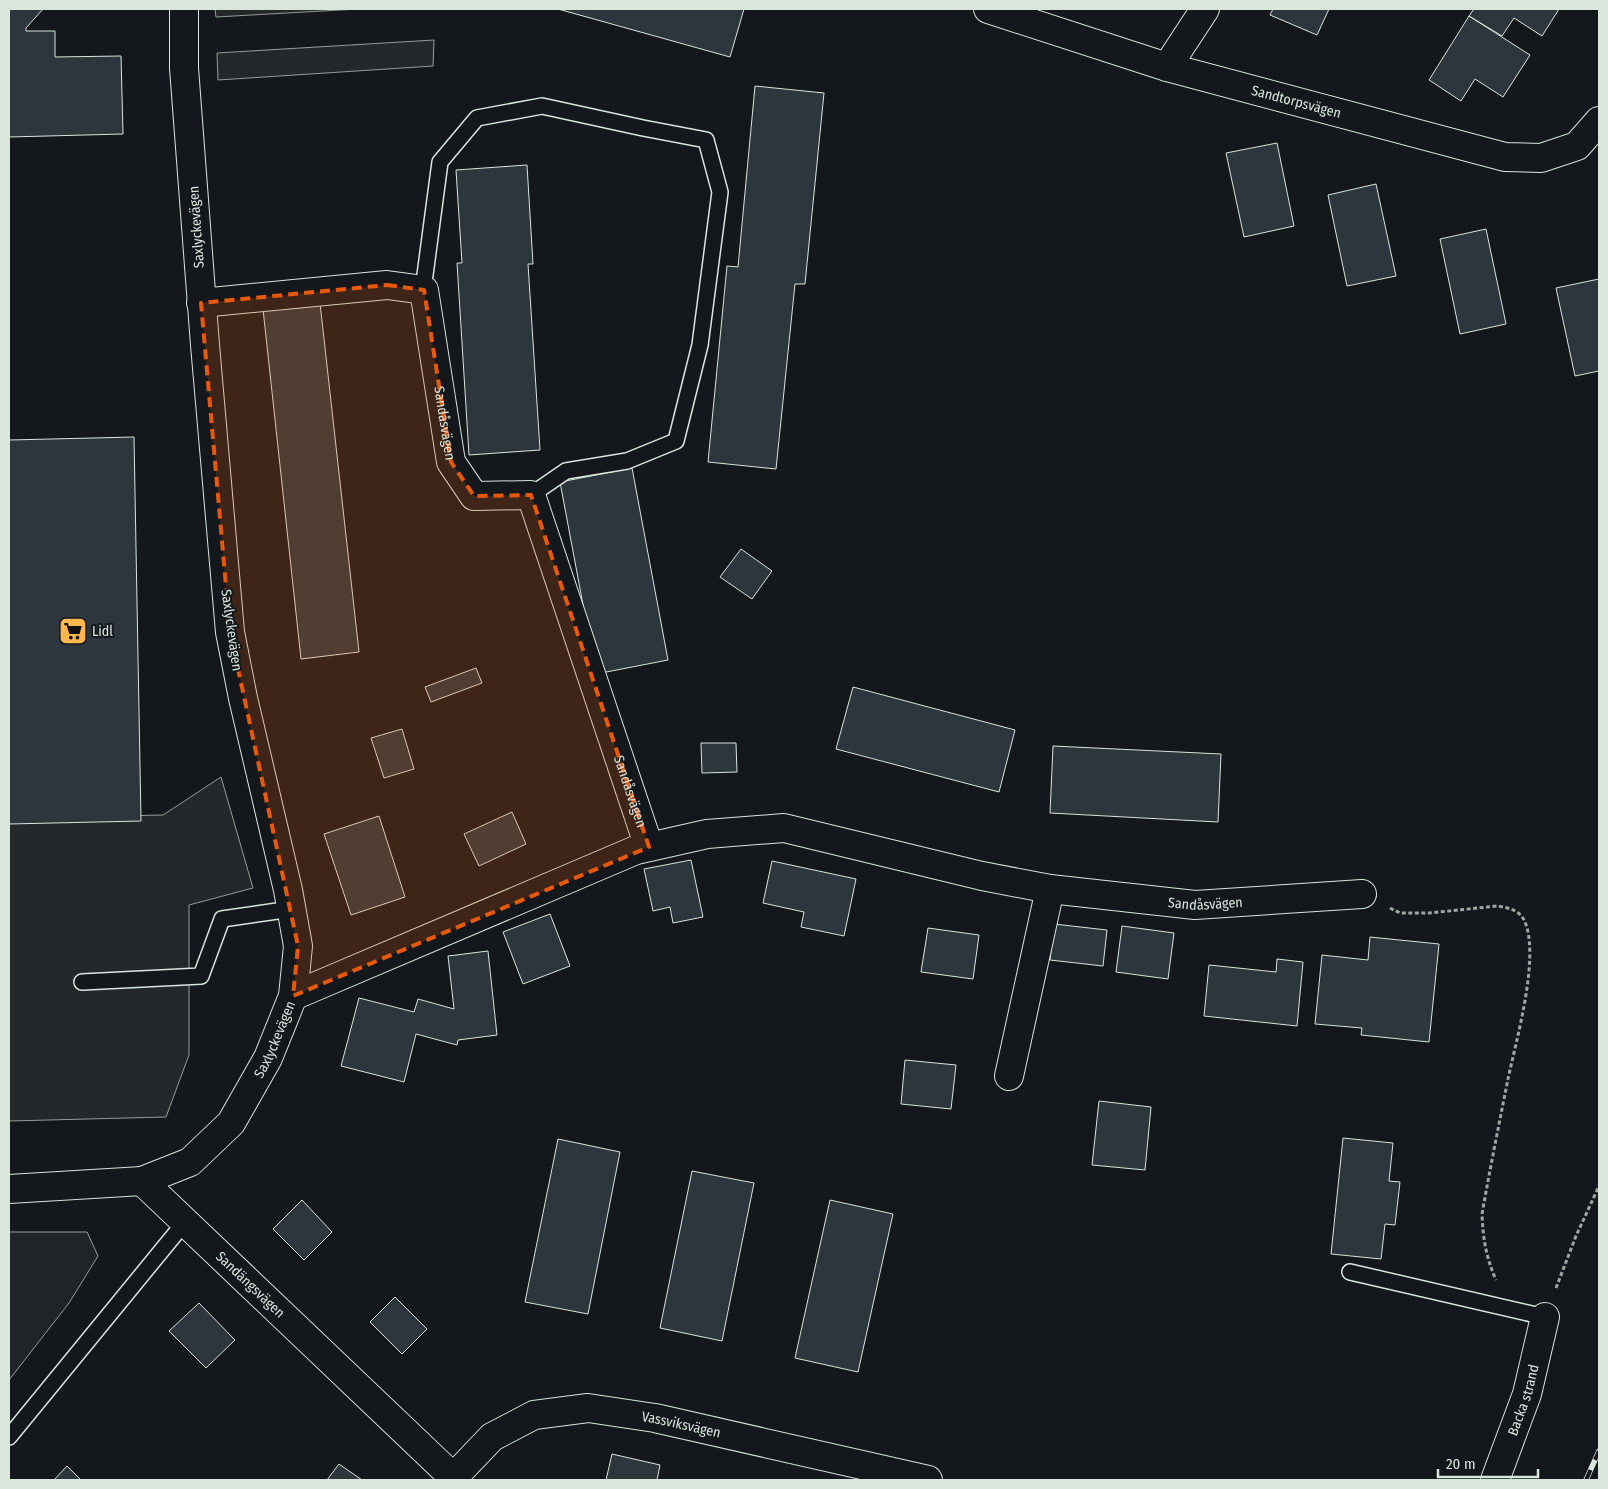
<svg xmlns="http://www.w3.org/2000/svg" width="1608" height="1489" font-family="'Fira Sans Condensed',sans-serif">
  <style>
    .green { fill: #202428; stroke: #939e99 }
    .parking { fill: #24282b; stroke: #939e99 }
    .building { fill: #2c363c; stroke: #d8e6dc }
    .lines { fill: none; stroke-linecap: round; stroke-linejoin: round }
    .service-casing { stroke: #d8e6dc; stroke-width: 18 }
    .minor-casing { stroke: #d8e6dc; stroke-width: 30 }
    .path { stroke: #9da8a2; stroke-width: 3; stroke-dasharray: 4 2.5; stroke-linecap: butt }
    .service { stroke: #14181c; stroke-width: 15 }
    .minor { stroke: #14181c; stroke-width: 28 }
    .rail-casing { stroke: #d8e6dc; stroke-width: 5.5 }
    .rail { stroke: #14181c; stroke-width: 4; stroke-dasharray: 11; stroke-linecap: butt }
    .marked { fill: #e8590c; fill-opacity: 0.2; stroke: #e8590c; stroke-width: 4; stroke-dasharray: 10 6; stroke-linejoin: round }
    .labels { text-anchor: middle; stroke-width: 4; stroke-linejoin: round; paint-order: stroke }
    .street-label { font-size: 14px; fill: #d8e6dc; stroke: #14181c }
    .poi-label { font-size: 14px; fill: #d8e6dc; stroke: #14181c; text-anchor: start }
  </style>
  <rect width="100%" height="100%" fill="#14181c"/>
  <path class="green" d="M9 1232H87L98 1256 69 1303 9 1380Z"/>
  <path class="parking" d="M215 9H358L216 17Z
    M434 40 433 66 218 80 217 53Z
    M221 777 253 888 189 905V1055L166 1117 9 1121V818L163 815Z"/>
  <path class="building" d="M9 9H43L26 28V31H55V57L121 56 123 134 9 137Z
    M558 9H744L730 57Z
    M1273 9H1329L1317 35 1270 15Z
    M1474 9H1559L1542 36 1514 18 1502 36 1469 16Z
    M1469 16 1530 55 1503 97 1475 79 1461 101 1429 80Z
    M755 86 824 93 805 284H795L776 469 708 462 727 266 738 267Z
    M1277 143 1294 226 1244 237 1226 153Z
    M527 165 533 264H528L540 450 469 455 457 263H462L456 170Z
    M1376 184 1396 276 1347 286 1328 195Z
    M1486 229 1506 324 1460 334 1440 239Z
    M1599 279V371L1575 376 1556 288Z
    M320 303 359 652 301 659 263 309Z
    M134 437 141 821 9 824V440Z
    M632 468 668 660 596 674 560 482Z
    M741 549 772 571 752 599 720 577Z
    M476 668 482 683 431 702 425 687Z
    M853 687 1015 730 999 792 836 749Z
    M402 729 414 769 384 778 371 738Z
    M701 743H736L737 772 702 773Z
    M1053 746 1221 754 1218 822 1050 813Z
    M512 812 526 844 479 866 464 834Z
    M379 816 405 897 351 915 324 834Z
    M691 860 703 917 673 923 670 907 653 911 644 869Z
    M772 861 856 879 844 936 801 927 804 912 763 903Z
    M550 914 570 966 523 984 503 932Z
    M1054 924 1107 930 1103 966 1050 960Z
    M1122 926 1174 933 1168 979 1116 972Z
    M928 928 979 935 973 979 921 972Z
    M1370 937 1439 944 1429 1042 1361 1035 1362 1028 1315 1024 1322 955 1368 960Z
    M488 951 497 1035 458 1040 457 1045 416 1034 404 1082 341 1066 359 998 414 1012 418 999 454 1009 448 956Z
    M1277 959 1303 962 1297 1026 1204 1016 1209 965 1276 972Z
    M905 1060 956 1065 951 1109 901 1104Z
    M1099 1101 1151 1107 1145 1170 1092 1165Z
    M1343 1138 1393 1143 1389 1181 1400 1182 1395 1225 1385 1224 1381 1259 1331 1254Z
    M558 1139 620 1152 588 1314 525 1302Z
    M692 1171 754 1183 722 1341 660 1328Z
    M302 1200 332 1232 304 1260 273 1229Z
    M830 1200 893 1214 858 1372 795 1358Z
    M395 1297 427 1329 402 1354 370 1322Z
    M199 1303 235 1340 206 1368 169 1331Z
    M612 1454 660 1465 657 1480H606Z
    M339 1464 362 1480H327Z
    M67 1466 81 1480H54Z"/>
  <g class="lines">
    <defs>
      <path id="service" d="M423 290 440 162 477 118 542 106 643 128 706 140 720 192 700 345 676 441 627 461 566 471 531 495
        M82 982 201 976 222 919 291 909
        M1350 1272 1545 1317
        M9 1437 185 1222"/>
      <g id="minor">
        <path id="s1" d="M988 9 1167 67 1505 157 1541 158 1577 146 1599 121"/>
        <path d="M1167 67 1205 9"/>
        <path id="s2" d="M201 303 387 285 424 290 451 462 474 496 531 495 649 847"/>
        <path id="s3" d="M293 996 636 850 707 834 784 828 982 876 1050 889 1195 905 1362 894"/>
        <path d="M1009 1076 1050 889"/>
        <path id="s4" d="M142 1181 456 1480"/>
        <path id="s5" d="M9 1189 142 1181 190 1162 231 1123 268 1058 293 996 298 946 288 890 243 698 230 632 205 345 184 68V9"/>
        <path id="s6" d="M451 1480 492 1437 534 1415 588 1408 655 1418 928 1480"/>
        <path id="s7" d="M1495 1480 1527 1394 1545 1317"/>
      </g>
    </defs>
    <use href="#service" class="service-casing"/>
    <use href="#minor" class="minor-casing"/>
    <path class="path" d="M1390 908 1400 913H1429L1497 906C1509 908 1520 910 1525 922 1540 958 1516 1041 1508 1079 1499 1124 1490 1169 1482 1214 1483 1239 1486 1257 1496 1280
      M1556 1288 1576 1236 1599 1186"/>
    <use href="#service" class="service"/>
    <use href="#minor" class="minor"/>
    <defs>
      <path id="rail" d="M1586 1480 1599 1451"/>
    </defs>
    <use href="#rail" class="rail-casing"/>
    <use href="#rail" class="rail"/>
  </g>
  <path class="marked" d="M387 285 424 290 451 462 474 496 531 495 649 847 293 996 298 946 230 632 201 303Z"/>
  <defs>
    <symbol id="supermarket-square" viewBox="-11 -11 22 22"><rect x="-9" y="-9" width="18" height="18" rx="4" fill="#ffb74d" stroke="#14181c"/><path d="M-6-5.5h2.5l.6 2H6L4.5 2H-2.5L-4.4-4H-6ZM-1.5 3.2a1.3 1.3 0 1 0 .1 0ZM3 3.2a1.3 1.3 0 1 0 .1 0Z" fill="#111"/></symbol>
  </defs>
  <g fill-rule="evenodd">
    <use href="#supermarket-square" x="57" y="615" width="32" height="32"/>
  </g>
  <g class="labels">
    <g class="street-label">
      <text dy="5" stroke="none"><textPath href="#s1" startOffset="322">Sandtorpsvägen</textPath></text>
      <text transform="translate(196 227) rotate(-94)" y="5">Saxlyckevägen</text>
      <text dy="5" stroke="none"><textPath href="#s2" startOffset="359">Sandåsvägen</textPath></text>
      <text transform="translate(232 630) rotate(82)" y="5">Saxlyckevägen</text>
      <text dy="5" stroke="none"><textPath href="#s2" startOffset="809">Sandåsvägen</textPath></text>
      <text dy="5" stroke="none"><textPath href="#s3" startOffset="952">Sandåsvägen</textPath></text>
      <text dy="5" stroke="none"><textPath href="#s5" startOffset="336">Saxlyckevägen</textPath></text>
      <text dy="5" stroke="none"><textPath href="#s4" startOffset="150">Sandängsvägen</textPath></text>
      <text dy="5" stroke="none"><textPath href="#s7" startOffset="85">Backa strand</textPath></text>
      <text dy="5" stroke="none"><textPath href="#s6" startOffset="256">Vassviksvägen</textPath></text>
    </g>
    <g class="poi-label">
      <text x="92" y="636">Lidl</text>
    </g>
  </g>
  <rect width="1608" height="1489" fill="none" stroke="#d8e6dc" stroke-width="20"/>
  <path d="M1438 1469v8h100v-8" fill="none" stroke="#d8e6dc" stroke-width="2.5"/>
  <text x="1446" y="1469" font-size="15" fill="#d8e6dc" stroke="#14181c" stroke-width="4" paint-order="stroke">20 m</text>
</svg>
